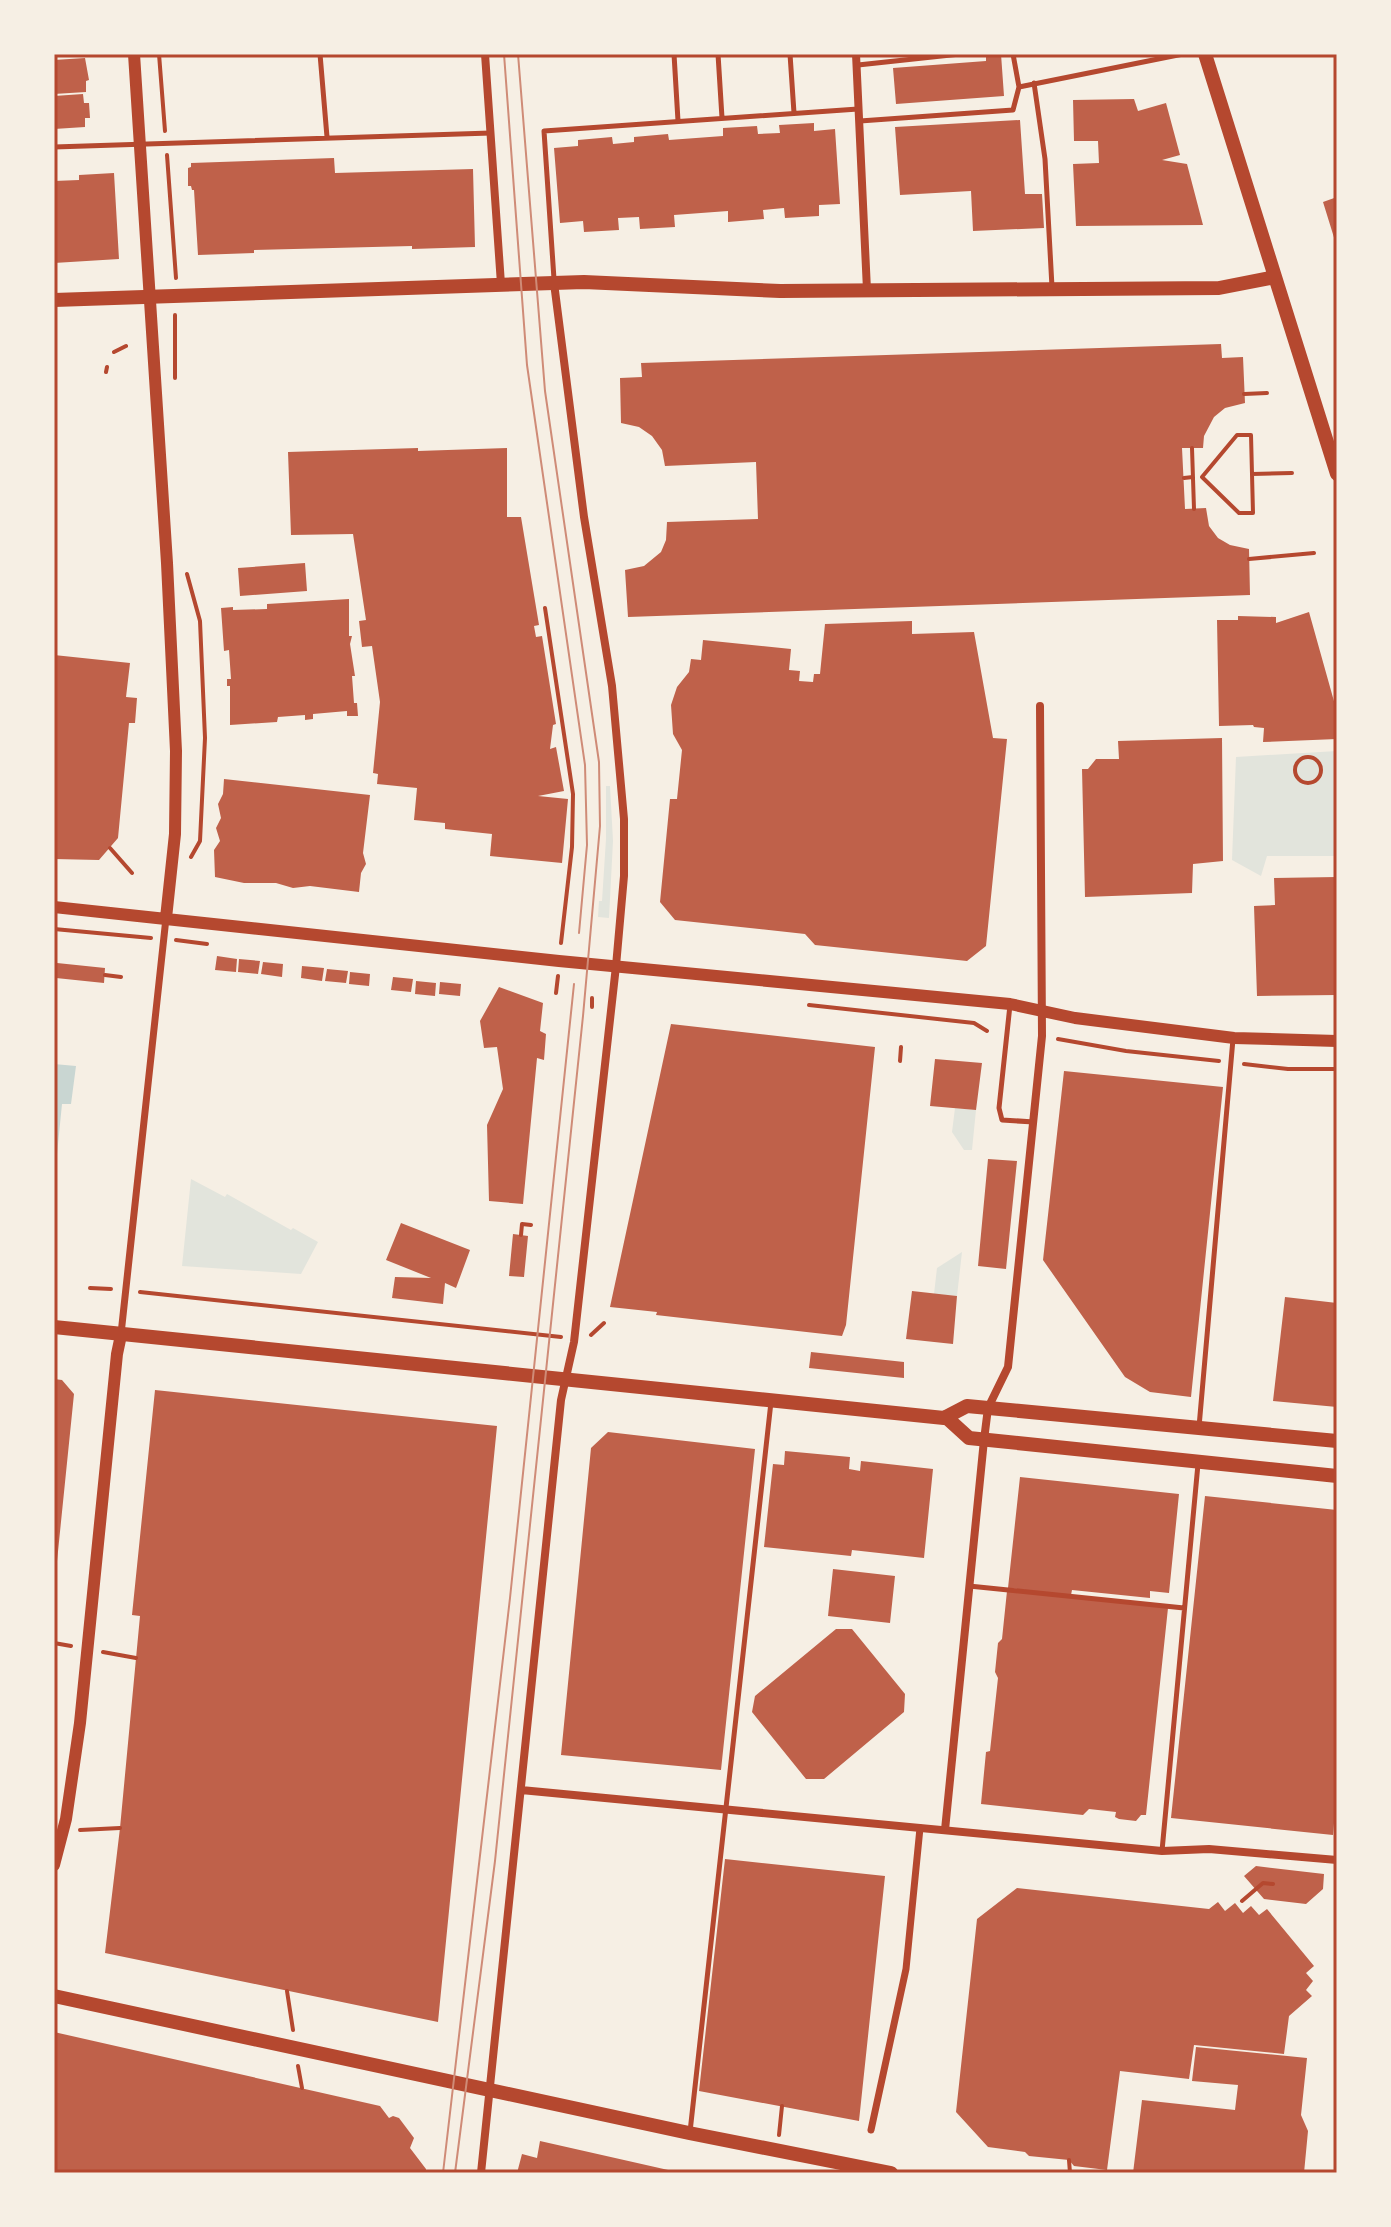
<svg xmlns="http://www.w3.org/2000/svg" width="1391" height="2227" font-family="Jost,sans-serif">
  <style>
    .green { fill: #e2e4dc }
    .water { fill: #c9d6d2 }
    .building { fill: #bf614a }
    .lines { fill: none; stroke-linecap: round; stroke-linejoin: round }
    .path { stroke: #b5482f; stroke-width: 4 }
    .service { stroke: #b5482f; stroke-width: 5 }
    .pedestrian { stroke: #b5482f; stroke-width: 7 }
    .minor { stroke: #b5482f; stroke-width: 8 }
    .tertiary { stroke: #b5482f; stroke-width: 12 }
    .secondary { stroke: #b5482f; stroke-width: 14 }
    .tram { stroke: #cf8b77; stroke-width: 2 }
    .neatline { fill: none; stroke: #b5482f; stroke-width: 3 }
  </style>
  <rect width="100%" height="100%" fill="#f6efe4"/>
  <path class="green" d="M1337 751V856H1267L1261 876 1232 860 1236 757Z
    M606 786H610L613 841 609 918 598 917 599 901H602L606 839Z
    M955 1108 976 1110 972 1150H964L952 1132Z
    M191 1179 225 1197 227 1194 291 1230 293 1228 318 1242 301 1274 182 1266Z
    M962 1252 957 1296 934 1294 937 1268Z"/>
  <path class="water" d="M54 1064 76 1066 71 1104H62L57 1154 54 1153Z"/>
  <path class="building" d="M1001 54 1004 96 896 104 893 68 986 61V55Z
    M85 58 89 80 86 81V92L54 94V60Z
    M83 94 84 103H89L90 118H85V127L54 129V96Z
    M1134 99 1138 111 1166 103 1180 155 1162 160 1187 164 1203 225 1076 226 1073 164 1099 163 1098 141H1074L1073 100Z
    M1020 120 1025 194H1042L1044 228 973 231 971 191 900 195 895 127Z
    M814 123V131L835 129 840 204 819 205V216L785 218 784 208 763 210 764 219 728 222V211L674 215 675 227 640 229 639 217 618 218 619 230 584 232 583 221 560 223 554 148 578 146V140L612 137 613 144 634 142V137L668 134 669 140 723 136V128L757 126 758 134 780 133 779 125Z
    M334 158 335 173 473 169 475 247 412 249V246L254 250V253L198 255 194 190H192L191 186H188V168L191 167V163Z
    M114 173 119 259 54 263V181L79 180V175Z
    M1337 197V244H1336L1323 202Z
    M1221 344 1222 358 1243 357 1245 403 1225 408 1214 417 1204 436 1203 448H1182L1185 509 1206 508 1209 526 1218 538 1230 545 1249 549 1250 595 628 617 625 570 644 566 661 552 666 540 667 522 758 519 756 462 665 466 662 450 652 436 639 427 621 423 620 378 642 377 641 363Z
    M418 448V451L507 448V517H521L539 625 534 626 536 637 542 636 556 724 553 725 550 749 556 747 564 791 538 796 568 799 562 863 490 856 492 834 445 829V823L414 820 417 788 377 784 378 774 373 773 380 702 372 646 362 647 359 621 366 620 353 534 291 535 288 452Z
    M305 563 307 591 240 596 238 568Z
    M349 599V636H352L350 644 355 676H352L354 703H357L358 716H347V711L313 714V719L305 720V715L278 717 277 722 230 725V686H227V679H231L229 650 224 651 221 608 233 607V610L267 609V604Z
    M1309 612 1337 712V739L1263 742 1264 728 1254 727 1253 725 1219 726 1217 620H1238V616L1276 617V623Z
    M912 621V634L974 632 993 738 1007 739 986 946 967 961 815 945 805 934 675 920 660 902 670 799H677L682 750 673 734 671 705 677 687 689 672 691 659 701 660 703 640 791 649 789 670 800 671 799 681 813 682 814 674H820L825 624Z
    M54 655 130 663 126 697 137 698 135 723H129L118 838 99 860 54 859Z
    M1222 738 1223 861 1193 864 1192 893 1085 897 1082 769H1088L1096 759H1119L1118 741Z
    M224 779 370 795 363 853 366 864 361 873 359 892 310 886 293 888 276 883H244L215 877 214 850 220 841 216 828 221 818 218 804 223 794Z
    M1337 877V995L1257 996 1254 906 1275 905 1274 878Z
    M217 956 237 959 236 972 215 970Z
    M239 959 260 961 258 974 238 972Z
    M263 962 283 964 282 977 261 974Z
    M57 963 105 968 104 983 56 978Z
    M302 966 324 968 322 981 301 978Z
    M327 969 348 971 346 983 325 981Z
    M350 972 370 974 369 986 349 984Z
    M393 977 413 979 411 992 391 990Z
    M416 981 436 983 435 996 415 994Z
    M440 982 461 984 460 996 439 994Z
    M499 987 543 1003 540 1031 546 1034 544 1060 537 1058 523 1204 489 1201 487 1125 503 1089 497 1047 484 1048 480 1021Z
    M671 1024 875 1047 846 1325 842 1336 656 1315 657 1312 610 1307Z
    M935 1059 982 1063 976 1110 930 1106Z
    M1064 1071 1223 1087 1191 1397 1150 1392 1125 1377 1043 1260Z
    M988 1159 1017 1161 1006 1269 978 1266Z
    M401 1223 470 1250 456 1288 445 1283 443 1304 392 1298 395 1277 431 1278 386 1260Z
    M513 1234 528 1236 524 1277 509 1276Z
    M912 1291 957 1296 953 1344 906 1339Z
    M1285 1297 1337 1303V1407L1273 1401Z
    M811 1352 904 1362V1378L809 1368Z
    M54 1379 62 1380 74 1394 56 1571H54Z
    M155 1390 497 1426 438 2022 105 1953 120 1828 140 1616 132 1615Z
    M608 1432 755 1449 721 1770 561 1755 591 1448Z
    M785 1451 850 1457 849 1469 860 1471 861 1461 933 1469 924 1558 852 1550 851 1556 764 1547 773 1464 784 1465Z
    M1020 1477 1179 1494 1169 1593 1150 1591V1598L1072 1590 1071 1595 1008 1588Z
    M1205 1496 1337 1510V1788L1333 1835 1171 1818Z
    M833 1569 895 1576 890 1623 828 1616Z
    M1007 1591 1168 1608 1146 1815H1141L1136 1821 1119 1819 1115 1817 1116 1812 1089 1809 1083 1815 981 1804 986 1752 990 1751 998 1678 995 1672 998 1643 1002 1639Z
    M836 1629H852L905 1694 904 1712 824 1779H806L752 1712 755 1696Z
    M725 1859 885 1876 859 2121 699 2091Z
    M1256 1866 1324 1874 1323 1889 1306 1904 1264 1899 1244 1876Z
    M1017 1888 1209 1909 1218 1902 1225 1911 1235 1903 1243 1913 1251 1906 1259 1915 1267 1909 1314 1966 1306 1973 1313 1981 1306 1990 1312 1996 1289 2016 1284 2054 1194 2045 1189 2079 1120 2071 1107 2170 1074 2166 1069 2160 1029 2156 1025 2152 988 2147 956 2112 977 1919Z
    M54 2032 380 2106 389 2118 393 2116 399 2118 414 2138 410 2148 426 2169V2173H54Z
    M1196 2047 1307 2058 1301 2115 1308 2131 1304 2173H1133L1142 2100 1235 2110 1238 2085 1192 2081Z
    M540 2141 677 2172V2173H517L522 2154 537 2158Z"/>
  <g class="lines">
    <path class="path" d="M159 54 165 131
      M167 155 176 278
      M114 352 126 346
      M106 372 107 367
      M175 378V315
      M1244 394 1267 393
      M1237 435H1251L1253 513H1239L1202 477Z
      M1192 448 1194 509
      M1252 474 1292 473
      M1184 478 1193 477
      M1249 559 1314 553
      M187 574 200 621 205 738 200 841 191 857
      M545 608 573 794 572 847 561 943
      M1295 770a13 13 0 1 1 26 0a13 13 0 1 1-26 0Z
      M110 848 132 873
      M54 929 151 938
      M176 940 207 944
      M105 975 121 977
      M556 993 558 976
      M809 1005 974 1023 987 1031
      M592 1007V998
      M1058 1039 1126 1051 1219 1061
      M900 1061 901 1047
      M1244 1064 1288 1069H1337
      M521 1235 522 1224 531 1225
      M90 1288 111 1289
      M140 1292 561 1337
      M591 1335 604 1323
      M54 1643 71 1646
      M103 1652 136 1658
      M80 1830 120 1828
      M1242 1901 1263 1883 1273 1884
      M287 1991 293 2030
      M298 2066 302 2088
      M779 2135 782 2106
      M1069 2160 1070 2173"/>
    <path class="service" d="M320 54 327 137
      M674 54 678 121
      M718 54 722 118
      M790 54 794 113
      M1013 54 1019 87 1183 54
      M858 65 960 54
      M1034 83 1045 159 1052 287
      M860 121 1013 110 1019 87
      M54 147 491 133
      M554 279 544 131 858 109
      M1010 1005 999 1108 1002 1120 1034 1122
      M1199 1427 1233 1039
      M969 1586 1184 1608
      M1162 1851 1198 1464
      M690 2132 771 1402"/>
    <path class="pedestrian" d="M121 1334 166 918
      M871 2130 906 1969 920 1828"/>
    <path class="minor" d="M485 54 501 284
      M856 54 867 290
      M521 1790 1162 1851 1209 1849 1337 1860
      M945 1830 984 1440 988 1408 1008 1367 1042 1036 1040 706
      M481 2173 561 1400 574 1342 616 966 624 876V819L612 686 584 517 554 283"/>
    <path class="tertiary" d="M134 54 167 563 176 751 175 834 166 918
      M54 907 559 961 1010 1004 1075 1018 1234 1038 1337 1041
      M54 1865 66 1819 80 1723 117 1354 121 1335"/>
    <path class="secondary" d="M1205 54 1337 474
      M54 300 584 282 780 291 1219 288 1275 277
      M54 1327 944 1418 967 1406 1337 1441
      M947 1418 969 1438 1337 1476
      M54 1996 689 2133 891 2173"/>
    <path class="tram" d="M504 54 527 365 585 765 587 845 579 933
      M443 2173 510 1598 574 984
      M455 2173 495 1861 583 1016 600 826 599 762 545 391 518 54"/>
  </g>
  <rect width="1391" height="2227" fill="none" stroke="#f6efe4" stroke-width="112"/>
  <rect x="56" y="56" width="1279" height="2115" class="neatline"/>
</svg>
